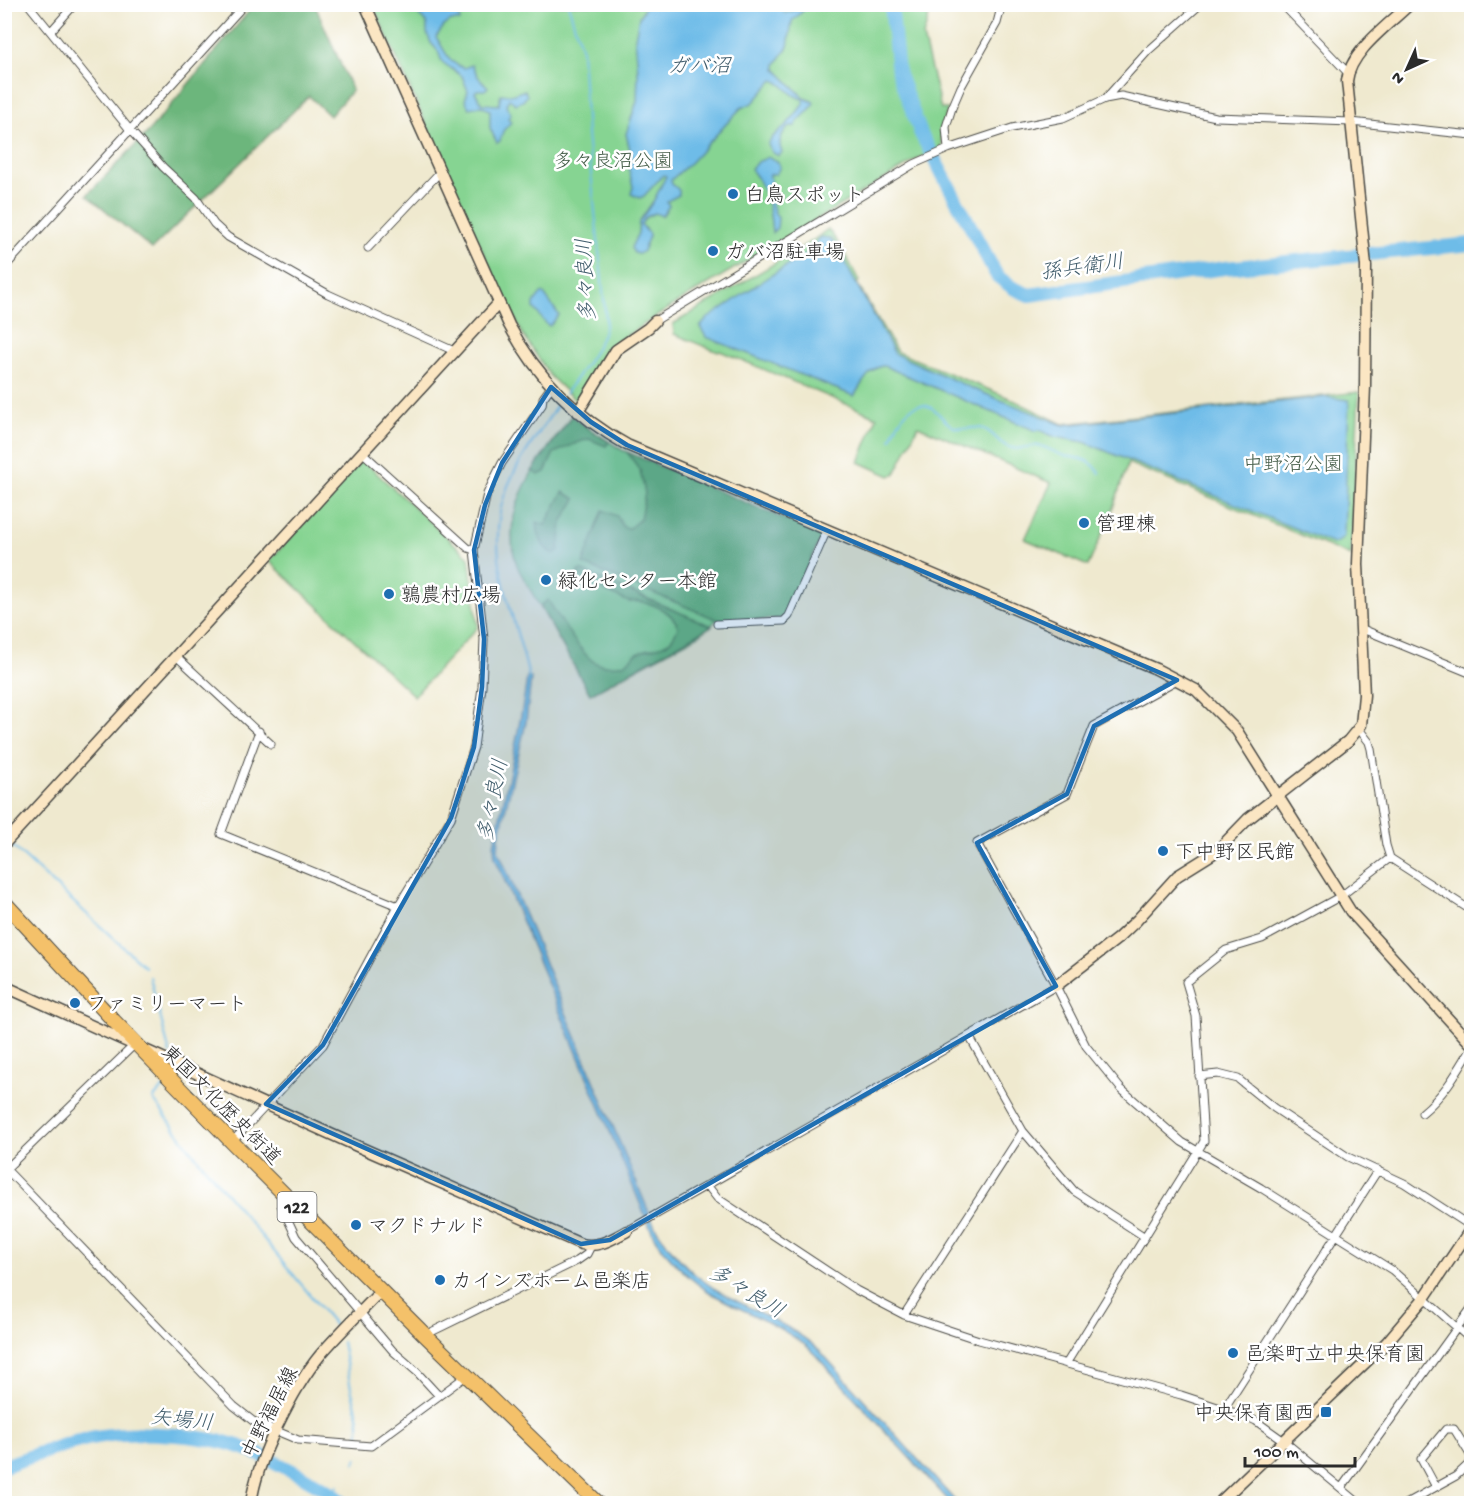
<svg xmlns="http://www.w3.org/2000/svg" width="1476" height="1508" font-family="'Gochi Hand','Klee One',sans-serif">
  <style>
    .green { fill: #86d492; stroke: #58805e; stroke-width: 1.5 }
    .forest { fill: #6cb67c; stroke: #4c7054; stroke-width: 1.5 }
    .water { fill: #6ebce8; stroke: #4c748a; stroke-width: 1.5 }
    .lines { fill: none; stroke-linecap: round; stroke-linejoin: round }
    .stream { stroke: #6ebce8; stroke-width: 2 }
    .river { stroke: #6ebce8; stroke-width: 14 }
    .street-casing { stroke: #484844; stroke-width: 9 }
    .secondary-casing { stroke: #484844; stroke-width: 13 }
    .highway-casing { stroke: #484844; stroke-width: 16 }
    .street { stroke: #fff; stroke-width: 7 }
    .secondary { stroke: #fbe6c3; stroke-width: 10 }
    .highway { stroke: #f4c16a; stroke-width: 14 }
    .marked { fill: #1f6fb2; fill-opacity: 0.2; stroke: #1f6fb2; stroke-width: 4.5; stroke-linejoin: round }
    .poi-dot { fill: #1f6fb2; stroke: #fff; stroke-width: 2 }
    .labels { text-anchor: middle; stroke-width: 5; stroke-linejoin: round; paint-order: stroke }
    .shield { fill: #fff; stroke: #6b6b6b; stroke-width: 1.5 }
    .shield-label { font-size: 18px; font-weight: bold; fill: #2b2b2b }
    .park-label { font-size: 20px; fill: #465e4a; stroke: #fff }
    .poi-label { font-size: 20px; fill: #2b2b2b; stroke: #fff; text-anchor: start }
    .street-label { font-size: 20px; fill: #2b2b2b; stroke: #fff }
    .water-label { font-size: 21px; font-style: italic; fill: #425e6d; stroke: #fff }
  </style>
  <rect width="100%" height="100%" fill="#fff"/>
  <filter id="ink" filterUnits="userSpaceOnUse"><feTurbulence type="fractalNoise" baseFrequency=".0167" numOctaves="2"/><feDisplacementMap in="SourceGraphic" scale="12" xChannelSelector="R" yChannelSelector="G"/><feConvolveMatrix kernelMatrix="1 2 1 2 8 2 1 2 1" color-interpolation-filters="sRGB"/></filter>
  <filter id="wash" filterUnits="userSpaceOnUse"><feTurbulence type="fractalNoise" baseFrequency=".008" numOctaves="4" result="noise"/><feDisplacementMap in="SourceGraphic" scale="24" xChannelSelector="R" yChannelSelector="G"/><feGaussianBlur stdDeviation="1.35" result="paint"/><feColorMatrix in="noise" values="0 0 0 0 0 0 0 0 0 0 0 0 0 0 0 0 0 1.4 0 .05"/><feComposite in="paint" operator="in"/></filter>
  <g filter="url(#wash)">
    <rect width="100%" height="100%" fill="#efe9cf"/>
    <path class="green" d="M373 5H932L923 37 941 109H948C942 123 940 133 942 148L921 157 688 296 610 346 576 401 550 376 523 335 488 263Z
      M828 229C841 245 850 263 859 281L857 283 897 352 1007 397 1063 424 1359 392 1351 556 1128 463 1111 514 1088 566 1025 539 1051 483 918 426 895 474 890 476 859 462 877 417 720 351 718 352 674 334 673 324 812 241Z
      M572 416 588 428 622 450 712 489 783 617 723 622 717 620 701 634 590 694 519 570C494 512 540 459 572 416Z
      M362 460 469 557 478 627 414 696 269 561Z"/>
    <path class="forest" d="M258 5H315L352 90 330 116 309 96 152 249 87 195 150 130 249 11Z
      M572 416 588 428 609 442 606 446 589 439 579 442 554 453 545 472 539 475 532 471Z
      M627 452 822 535 787 614 780 619 723 622 583 564 603 510 617 516 623 527 628 529 640 519 645 493 640 470Z
      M563 492 576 499 562 522 559 550 554 554C542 550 538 534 537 522L545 525Z
      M580 570 709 625 712 626 590 694 540 606 548 600C556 613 583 658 596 663 602 666 616 666 623 664 630 661 634 653 642 651 660 645 670 648 678 627 673 610 645 599 629 602L589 584 577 572Z"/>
    <path class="water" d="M421 5H460L458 11 460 21H451L444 26 436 37C445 50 448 63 464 68L472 65 479 78 488 87 485 90H477L475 92 482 104 499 105 501 94 511 95 525 90 527 96 523 101 516 104 509 99 506 105 511 114 508 118 511 122 503 131 500 141 497 143 490 128V110L481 106 469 108 465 100 468 91 462 76 442 62 438 51 431 43 427 33V24L418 14Z
      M778 5 785 13 799 9 804 10 792 21 788 47 776 64V69L804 98 814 102C810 114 800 115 795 126L789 127C781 134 777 142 782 152L779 156 773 153 768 145C772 134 781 131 788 123 794 117 799 110 804 103L803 99C790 97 785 83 773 80L753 103 741 108 691 162 671 180 672 184 679 190V195L667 201 669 206 662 216 655 213 646 217 641 224 649 234V236L643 251 639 254 634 253 631 248 638 233 639 222 654 200 666 176 663 175 644 196 640 198 631 194 633 187 629 170 632 158 626 134 637 101 638 71 635 38 639 17 646 5Z
      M769 157 778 162 780 167 776 174H772L769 176 771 179 767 190C773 198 771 210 778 218L777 228 772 233C770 208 767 189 751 169L757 162Z
      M821 237 830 238 834 243 895 354 976 390 1063 425 1326 397 1349 400 1344 536 1341 540 1333 544 1084 442 1055 437 1039 430 1036 431 884 366C870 366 861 386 854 396L706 337 700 327 707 319 767 278 816 248 817 241Z
      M542 293 544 294 559 315 550 326 547 325 534 308V303Z
      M527 677 531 678 526 722 499 837 498 850 655 1227C667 1245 680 1262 697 1276 734 1306 784 1318 819 1350L957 1503H951L809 1348C779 1324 743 1312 711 1293 688 1279 669 1258 654 1237L495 857 494 846C505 790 520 734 527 677Z"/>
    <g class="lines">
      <path class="stream" d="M804 10 810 4
        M565 394C579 373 604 345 606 320L587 134 582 50 568 4
        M891 439C897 422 912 395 933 409 941 414 945 423 954 427 964 432 976 424 986 430 996 435 1000 446 1012 448 1021 451 1030 444 1039 446 1048 447 1056 454 1065 456 1077 458 1093 459 1099 473
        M529 678C517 618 482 553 506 491 518 459 542 430 560 401
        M10 844 145 967
        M150 977 170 1054
        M166 1085 153 1099 189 1148 338 1329
        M342 1342C345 1357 348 1373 351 1388 355 1406 362 1420 358 1439
        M355 1463 357 1458
        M333 1493 338 1485"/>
      <path class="river" d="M891 4 898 72 921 134 997 276 1013 288 1029 295 1225 268 1472 244
        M4 1466C34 1456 64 1443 96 1437 136 1430 202 1434 241 1447 262 1455 283 1466 302 1476 318 1485 332 1492 344 1504"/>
    </g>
  </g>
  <g filter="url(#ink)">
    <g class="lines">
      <defs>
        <path id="street" d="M28 4 130 130 163 167 196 198 214 224 228 237 328 294 454 351
          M1282 4 1348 73
          M51 31 75 4
          M1105 99 1148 51 1201 4
          M948 149 946 127 952 108 961 87 997 23 1002 4
          M368 248 440 172
          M4 268 245 4
          M655 321 914 164 948 149 1012 128 1063 118 1105 99 1121 96 1216 117 1351 122 1472 135
          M363 453 468 548 474 550
          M717 624 784 621 789 616 827 530
          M1360 628 1472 674
          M176 656 271 744
          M1177 680 1094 726 1067 794 977 843 1056 986 1086 1046 1121 1089 1182 1142 1261 1188 1392 1270 1472 1341
          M1359 729 1369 742 1371 749 1386 845 1390 858 1472 911
          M259 731 221 834 398 906
          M969 1036 1023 1131 1074 1191 1145 1237
          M1199 1076 1218 1074 1238 1079 1274 1108 1348 1157 1404 1183 1472 1227
          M1422 1113C1445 1094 1457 1072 1472 1047
          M232 1142 323 1045 398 906 451 818 474 747 482 687 484 639 474 550 487 494 493 481 502 463 542 405 543 398 551 387
          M4 1167 234 1406 253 1421 298 1440 371 1446 466 1376
          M4 1171 132 1047 137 1045
          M707 1185 717 1198 856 1290 904 1315 979 1340 1181 1395 1245 1416 1256 1421 1284 1441 1360 1504
          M281 1193V1205L296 1237 393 1351 416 1371 439 1396
          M627 1231 1056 986
          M904 1315 1023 1131
          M425 1335 577 1261 587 1254 591 1246
          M1066 1364 1204 1141 1196 1016 1186 982 1226 950 1262 939 1341 896 1390 858
          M1226 1408 1229 1401 1378 1170
          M1342 1487 1472 1307
          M1436 1487 1421 1459 1446 1429H1454L1472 1458
          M1405 1504 1456 1476 1472 1461"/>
        <path id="secondary" d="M365 4 509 325C537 377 576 417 627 445L1156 669 1196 690 1237 731 1351 912 1472 1045
          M578 412 616 350 648 328 655 321
          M4 844 499 303
          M4 986 357 1146 581 1244C599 1248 612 1239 627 1231
          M1056 986 1117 939 1137 920 1177 876 1217 851 1248 819 1348 741 1361 725 1364 695 1358 564 1365 386 1366 266 1347 81C1350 51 1390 24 1410 4
          M251 1504C256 1461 293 1388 321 1354 340 1332 361 1312 381 1291
          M1218 1504 1387 1342 1425 1297 1472 1227"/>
        <path id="highway" d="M4 902 114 1021 232 1142 425 1335 599 1504"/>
      </defs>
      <use href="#street" class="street-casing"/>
      <use href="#secondary" class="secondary-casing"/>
      <use href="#highway" class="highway-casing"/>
      <use href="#street" class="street"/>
      <use href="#secondary" class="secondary"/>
      <use href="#highway" class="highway"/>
    </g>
  </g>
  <path class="marked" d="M551 387 591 422 627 445 1177 680 1094 726 1067 794 977 843 1056 986 610 1240 581 1244 266 1104 323 1045 451 818 474 747 482 687 484 639 474 550 485 505 502 463Z"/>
  <g class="poi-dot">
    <circle cx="733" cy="194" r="6"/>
    <circle cx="713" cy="251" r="6"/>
    <circle cx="1084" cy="523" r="6"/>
    <circle cx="546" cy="580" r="6"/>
    <circle cx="389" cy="594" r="6"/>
    <circle cx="1163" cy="851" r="6"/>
    <circle cx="75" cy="1003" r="6"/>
    <circle cx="356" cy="1225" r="6"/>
    <circle cx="440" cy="1280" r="6"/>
    <circle cx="1233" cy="1353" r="6"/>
    <rect x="1320" y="1406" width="12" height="12" rx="3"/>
  </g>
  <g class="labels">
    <rect class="shield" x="277.5" y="1192" width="39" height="30" rx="4.5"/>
    <g class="shield-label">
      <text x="297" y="1213">122</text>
    </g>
    <g class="park-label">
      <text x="613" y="167">多々良沼公園</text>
      <text x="1293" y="470">中野沼公園</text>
    </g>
    <g class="poi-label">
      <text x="745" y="201">白鳥スポット</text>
      <text x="725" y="258">ガバ沼駐車場</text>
      <text x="1096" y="530">管理棟</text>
      <text x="558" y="587">緑化センター本館</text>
      <text x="401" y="601">鶉農村広場</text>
      <text x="1175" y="858">下中野区民館</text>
      <text x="87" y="1010">ファミリーマート</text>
      <text x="368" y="1232">マクドナルド</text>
      <text x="452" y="1287">カインズホーム邑楽店</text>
      <text x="1245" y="1360">邑楽町立中央保育園</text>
      <text x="1314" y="1419" text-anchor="end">中央保育園西</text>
    </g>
    <g class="street-label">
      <text transform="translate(222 1104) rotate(45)" y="7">東国文化歴史街道</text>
      <text transform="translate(269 1412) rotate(-63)" y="7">中野福居線</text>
    </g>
    <g class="water-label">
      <text x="699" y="72">ガバ沼</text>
      <text transform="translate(1082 266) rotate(-8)" y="7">孫兵衛川</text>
      <text transform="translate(585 280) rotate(-93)" y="7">多々良川</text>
      <text transform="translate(492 800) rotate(-79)" y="7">多々良川</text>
      <text transform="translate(747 1291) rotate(31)" y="7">多々良川</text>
      <text transform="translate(182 1419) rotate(6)" y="7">矢場川</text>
    </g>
  </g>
  <rect width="1476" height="1508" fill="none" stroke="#fff" stroke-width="24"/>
  <g transform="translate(1407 69) rotate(225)" stroke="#ffffff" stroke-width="4.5" paint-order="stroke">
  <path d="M0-4.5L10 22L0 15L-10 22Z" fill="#2b2b2b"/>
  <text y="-9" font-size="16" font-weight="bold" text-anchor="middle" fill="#2b2b2b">N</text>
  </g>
  <path d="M1245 1457v9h110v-9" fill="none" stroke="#2b2b2b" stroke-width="3"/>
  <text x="1254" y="1457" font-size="18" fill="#2b2b2b" stroke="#ffffff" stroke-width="4.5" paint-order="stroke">100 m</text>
</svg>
